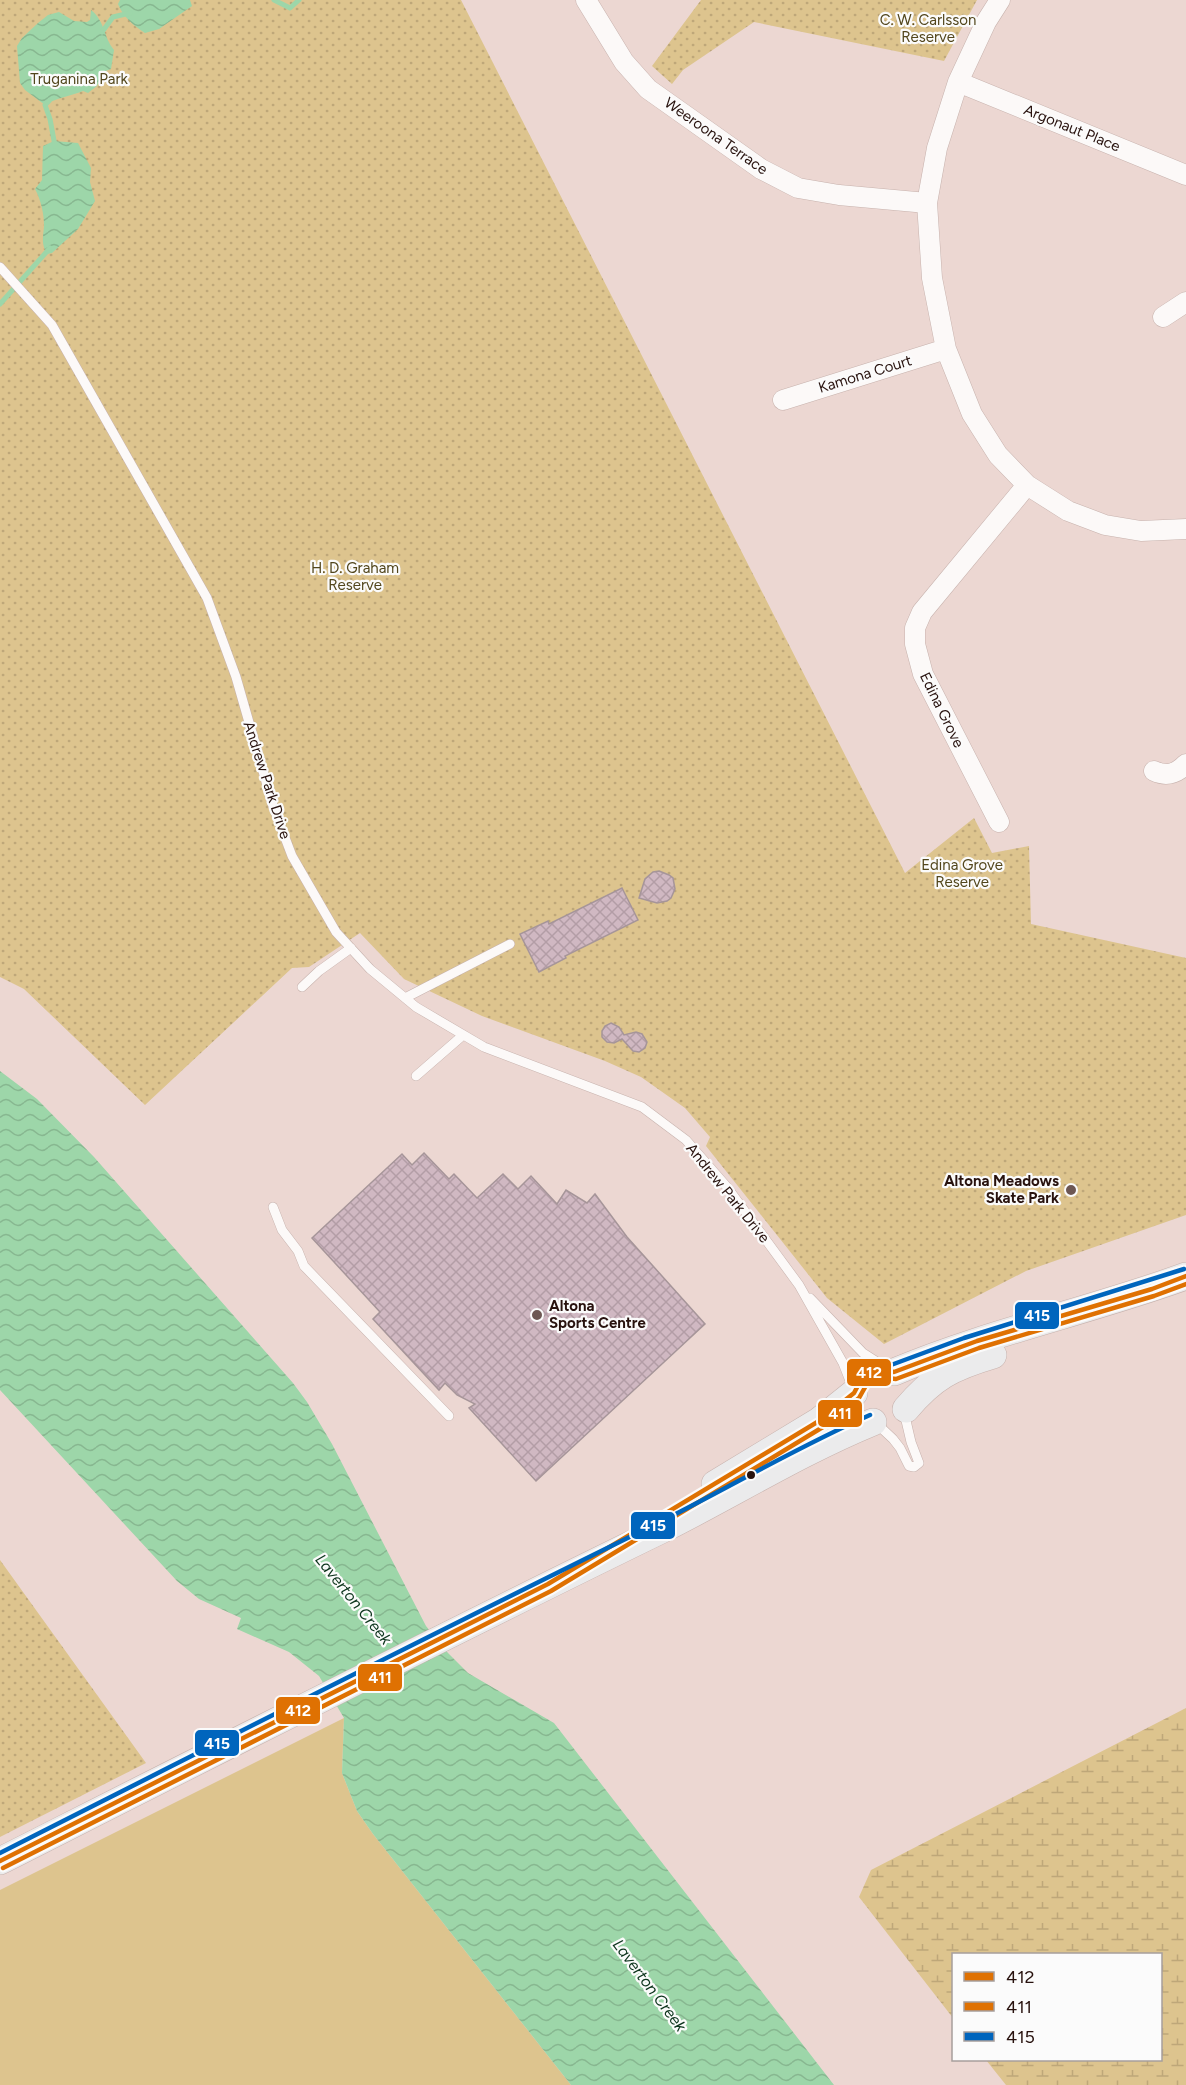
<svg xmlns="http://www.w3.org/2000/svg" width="1186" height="2085" font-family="Figtree,sans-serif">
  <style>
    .grass { fill: #ddc48e }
    .wetland { fill: url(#wetland-marsh) }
    .park { fill: url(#park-dots) }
    .water { fill: url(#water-waves) }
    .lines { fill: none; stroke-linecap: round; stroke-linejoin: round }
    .stream { stroke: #9dd6a9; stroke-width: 5 }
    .building { fill: url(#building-cross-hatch); stroke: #a69599; stroke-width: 1.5 }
    .service-casing { stroke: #c7b2ad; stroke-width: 10 }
    .minor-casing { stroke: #c7b2ad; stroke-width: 21 }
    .secondary-casing { stroke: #c7b2ad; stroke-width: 28 }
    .service { stroke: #fcf9f8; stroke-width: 9 }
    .minor { stroke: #fcf9f8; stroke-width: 20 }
    .secondary { stroke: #ebebec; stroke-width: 27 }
    .bus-1-casing { stroke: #fbfbfb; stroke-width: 9 }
    .bus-2-casing { stroke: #fbfbfb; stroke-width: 9 }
    .bus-3-casing { stroke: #fbfbfb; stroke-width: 9 }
    .bus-1 { stroke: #df7102; stroke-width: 4.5 }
    .bus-2 { stroke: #df7102; stroke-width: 4.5 }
    .bus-3 { stroke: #0065bd; stroke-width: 4.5 }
    .poi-dot { fill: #6d5753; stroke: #fbfbfb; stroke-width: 2 }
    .bus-dot { fill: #28120e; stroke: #fbfbfb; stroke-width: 2 }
    .labels { text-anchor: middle; stroke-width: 4.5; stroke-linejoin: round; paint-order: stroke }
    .park-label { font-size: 15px; fill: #52461c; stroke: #fbfbfb }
    .street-label { font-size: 15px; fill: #28120e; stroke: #fbfbfb }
    .poi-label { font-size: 15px; font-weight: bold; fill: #28120e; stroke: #fbfbfb; text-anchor: end }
    .water-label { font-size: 16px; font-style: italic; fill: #0c341c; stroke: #fbfbfb }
    .line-badge { stroke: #fbfbfb; stroke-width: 2 }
    .badge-label { font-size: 16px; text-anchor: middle; font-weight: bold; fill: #fff }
  </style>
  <defs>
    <pattern id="wetland-marsh" width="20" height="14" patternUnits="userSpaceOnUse" patternTransform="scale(1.5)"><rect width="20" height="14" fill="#ddc48e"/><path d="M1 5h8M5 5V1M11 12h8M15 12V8" fill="none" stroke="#bea779"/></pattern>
    <pattern id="park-dots" width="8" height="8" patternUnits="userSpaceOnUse" patternTransform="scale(1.5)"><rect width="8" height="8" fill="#ddc48e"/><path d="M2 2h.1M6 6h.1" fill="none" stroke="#bea779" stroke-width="1.8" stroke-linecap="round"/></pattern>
    <pattern id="water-waves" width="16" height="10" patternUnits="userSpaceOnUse" patternTransform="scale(1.5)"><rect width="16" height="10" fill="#9dd6a9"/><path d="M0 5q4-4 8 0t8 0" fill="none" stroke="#87b790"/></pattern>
    <pattern id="building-cross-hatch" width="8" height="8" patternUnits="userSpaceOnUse" patternTransform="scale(1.5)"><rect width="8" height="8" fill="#d0b8c2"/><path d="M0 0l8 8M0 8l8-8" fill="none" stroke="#b39da6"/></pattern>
  </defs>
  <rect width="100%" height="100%" fill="#ecd7d2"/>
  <path class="grass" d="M344 1718 342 1773 357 1811 373 1834 571 2085H0V1890Z"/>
  <path class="wetland" d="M1186 1708V2085H1006L986 2060H1160V1954H954L953 2018 859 1897 871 1870Z"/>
  <path class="park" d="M0 0H461L905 873 974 818 992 853 1029 846 1031 924 1186 958V1215L1026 1271 884 1344 827 1298 706 1146 710 1137 685 1108 641 1077 605 1061 482 1016 404 979 360 933 309 967 292 968 145 1105 24 989 0 977Z
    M701 0H977L944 61 754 22 683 70 672 84 652 66Z
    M0 1560 146 1763 0 1837Z"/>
  <path class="water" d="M120 0H190L192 6 159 29 145 33C134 26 123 17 118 4Z
    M91 10C105 21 103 36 114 50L111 69 103 72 97 86 88 93 83 91C71 96 56 98 45 105L25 90 20 83 17 46 22 38 38 23 48 15 59 12 74 21 87 22 90 20Z
    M54 141 78 143 91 168 90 182 95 201 78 229 52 253 47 254C41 243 43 238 44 226 44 214 41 200 35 189L42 180 43 146Z
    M0 1071 37 1099 94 1157 293 1383 307 1402 332 1444 426 1626 448 1653 468 1673 554 1723 834 2085H571L373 1834 357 1811 342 1773 344 1718 319 1676 289 1652 237 1629 241 1618 199 1599 177 1581 0 1390Z"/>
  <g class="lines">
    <path class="stream" d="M274 0 290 8 299 0
      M102 32 113 17 130 13
      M49 101 45 105 50 119 55 146
      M0 304 50 248"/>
  </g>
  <path class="building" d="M659 871 669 875 673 878 675 889 671 898 667 901 657 903 639 898 645 879 653 872Z
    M622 888 638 920 565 956 566 958 539 972 520 934 548 921 549 924Z
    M611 1023 619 1027 624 1035 636 1032 642 1034 647 1042 645 1048 639 1052 633 1051 622 1039 614 1043 607 1042 602 1037V1031L605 1026Z
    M424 1153 449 1179 454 1174 477 1198 503 1174 518 1189 531 1176 557 1204 566 1190 587 1203 595 1194 627 1237 705 1324 536 1481 469 1408 475 1404 457 1395 445 1383 439 1390 373 1319 380 1312 312 1238 402 1154 412 1165Z"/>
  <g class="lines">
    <defs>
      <path id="service" d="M0 267 52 325 207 598 236 677 273 806 292 856 336 932 370 969 416 1007 484 1047 642 1107 686 1140 727 1187 799 1285 843 1363 854 1391
        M302 987 319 971 351 948
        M405 998 510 944
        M416 1076 462 1036
        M273 1207 282 1230 298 1251 304 1266 449 1416
        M810 1298 863 1353 888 1369
        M876 1423 893 1439 900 1448 909 1466 914 1467 919 1463 911 1442 904 1412"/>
      <path id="minor" d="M586 0 624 62 648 89 761 169 798 188 839 195 927 203
        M1000 0 986 22 958 82 937 148 927 203 932 278 946 349 972 414 998 455 1027 485 1068 511 1105 525 1141 531 1186 529
        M958 82 1186 175
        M1163 317 1186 302
        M783 400 946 349
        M1154 771C1167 777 1176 774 1186 764
        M999 822 923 674 915 644V628L922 612 1027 485"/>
      <path id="secondary" d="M894 1372C989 1332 1090 1311 1186 1276
        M906 1409C933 1377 952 1367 993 1355
        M715 1484 819 1421 854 1393
        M0 1861C221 1749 441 1637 663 1529 733 1494 800 1452 873 1422"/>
    </defs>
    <use href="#service" class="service-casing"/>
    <use href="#minor" class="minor-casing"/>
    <use href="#secondary" class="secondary-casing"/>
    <use href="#service" class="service"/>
    <use href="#minor" class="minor"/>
    <use href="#secondary" class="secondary"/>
    <defs>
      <path id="bus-1" d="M0 1861 548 1584 819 1421 854 1393 863 1376 871 1371 879 1369 894 1372 977 1341 1152 1289 1186 1276"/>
      <path id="bus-2" d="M3 1868 551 1591 823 1427 859 1398 868 1382 874 1378 879 1377 896 1379 979 1348 1154 1296 1186 1284"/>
      <path id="bus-3" d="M891 1365 964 1338 1184 1269
        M0 1853C217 1743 434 1633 652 1526 725 1490 795 1448 870 1415"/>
    </defs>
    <use href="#bus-1" class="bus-1-casing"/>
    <use href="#bus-2" class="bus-2-casing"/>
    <use href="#bus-3" class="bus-3-casing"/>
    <use href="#bus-1" class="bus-1"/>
    <use href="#bus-2" class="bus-2"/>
    <use href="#bus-3" class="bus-3"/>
  </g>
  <g class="poi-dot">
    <circle cx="1071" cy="1190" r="6"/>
    <circle cx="537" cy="1315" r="6"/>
  </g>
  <circle class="bus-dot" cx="751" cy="1475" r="5"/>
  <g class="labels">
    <g class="park-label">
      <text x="928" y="25">C. W. Carlsson<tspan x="928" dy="17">Reserve</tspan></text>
      <text x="79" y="84">Truganina Park</text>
      <text x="355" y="573">H. D. Graham<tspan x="355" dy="17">Reserve</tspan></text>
      <text x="962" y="870">Edina Grove<tspan x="962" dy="17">Reserve</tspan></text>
    </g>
    <g class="street-label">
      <text transform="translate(1072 128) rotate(22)" y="5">Argonaut Place</text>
      <text transform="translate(716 136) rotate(35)" y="5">Weeroona Terrace</text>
      <text transform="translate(865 374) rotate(-17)" y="5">Kamona Court</text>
      <text transform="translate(942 710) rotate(64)" y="5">Edina Grove</text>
      <text transform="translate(267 780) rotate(72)" y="5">Andrew Park Drive</text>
      <text transform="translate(728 1193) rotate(51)" y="5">Andrew Park Drive</text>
    </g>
    <g class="poi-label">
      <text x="1059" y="1186">Altona Meadows<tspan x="1059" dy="17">Skate Park</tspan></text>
      <text x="549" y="1311" text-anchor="start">Altona<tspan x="549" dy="17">Sports Centre</tspan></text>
    </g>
    <g class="water-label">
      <text transform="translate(354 1599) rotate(51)" y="6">Laverton Creek</text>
      <text transform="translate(650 1985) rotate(53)" y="6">Laverton Creek</text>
    </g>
  </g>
  <g class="line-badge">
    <rect x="1014" y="1301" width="46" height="29" rx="6" fill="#0065bd"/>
    <rect x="846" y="1358" width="46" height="29" rx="6" fill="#df7102"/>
    <rect x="817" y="1399" width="46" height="29" rx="6" fill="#df7102"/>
    <rect x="630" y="1511" width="46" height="29" rx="6" fill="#0065bd"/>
    <rect x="357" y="1663" width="46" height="29" rx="6" fill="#df7102"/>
    <rect x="275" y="1696" width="46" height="29" rx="6" fill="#df7102"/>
    <rect x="194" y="1729" width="46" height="28" rx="6" fill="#0065bd"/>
  </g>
  <g class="badge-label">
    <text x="1037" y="1321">415</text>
    <text x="869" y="1378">412</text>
    <text x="840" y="1419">411</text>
    <text x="653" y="1531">415</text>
    <text x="380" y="1683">411</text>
    <text x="298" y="1716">412</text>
    <text x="217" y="1749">415</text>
  </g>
  <rect x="952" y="1953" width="210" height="108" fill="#fbfbfb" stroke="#a79e9c" stroke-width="1.5"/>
  <rect x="964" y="1972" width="30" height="9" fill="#df7102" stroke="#a79e9c" stroke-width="1.5"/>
  <text x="1006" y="1983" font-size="18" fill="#28120e">412</text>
  <rect x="964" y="2002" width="30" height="9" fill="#df7102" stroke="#a79e9c" stroke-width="1.5"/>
  <text x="1006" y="2013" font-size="18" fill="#28120e">411</text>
  <rect x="964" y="2032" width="30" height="9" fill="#0065bd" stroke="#a79e9c" stroke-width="1.5"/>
  <text x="1006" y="2043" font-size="18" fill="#28120e">415</text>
</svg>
